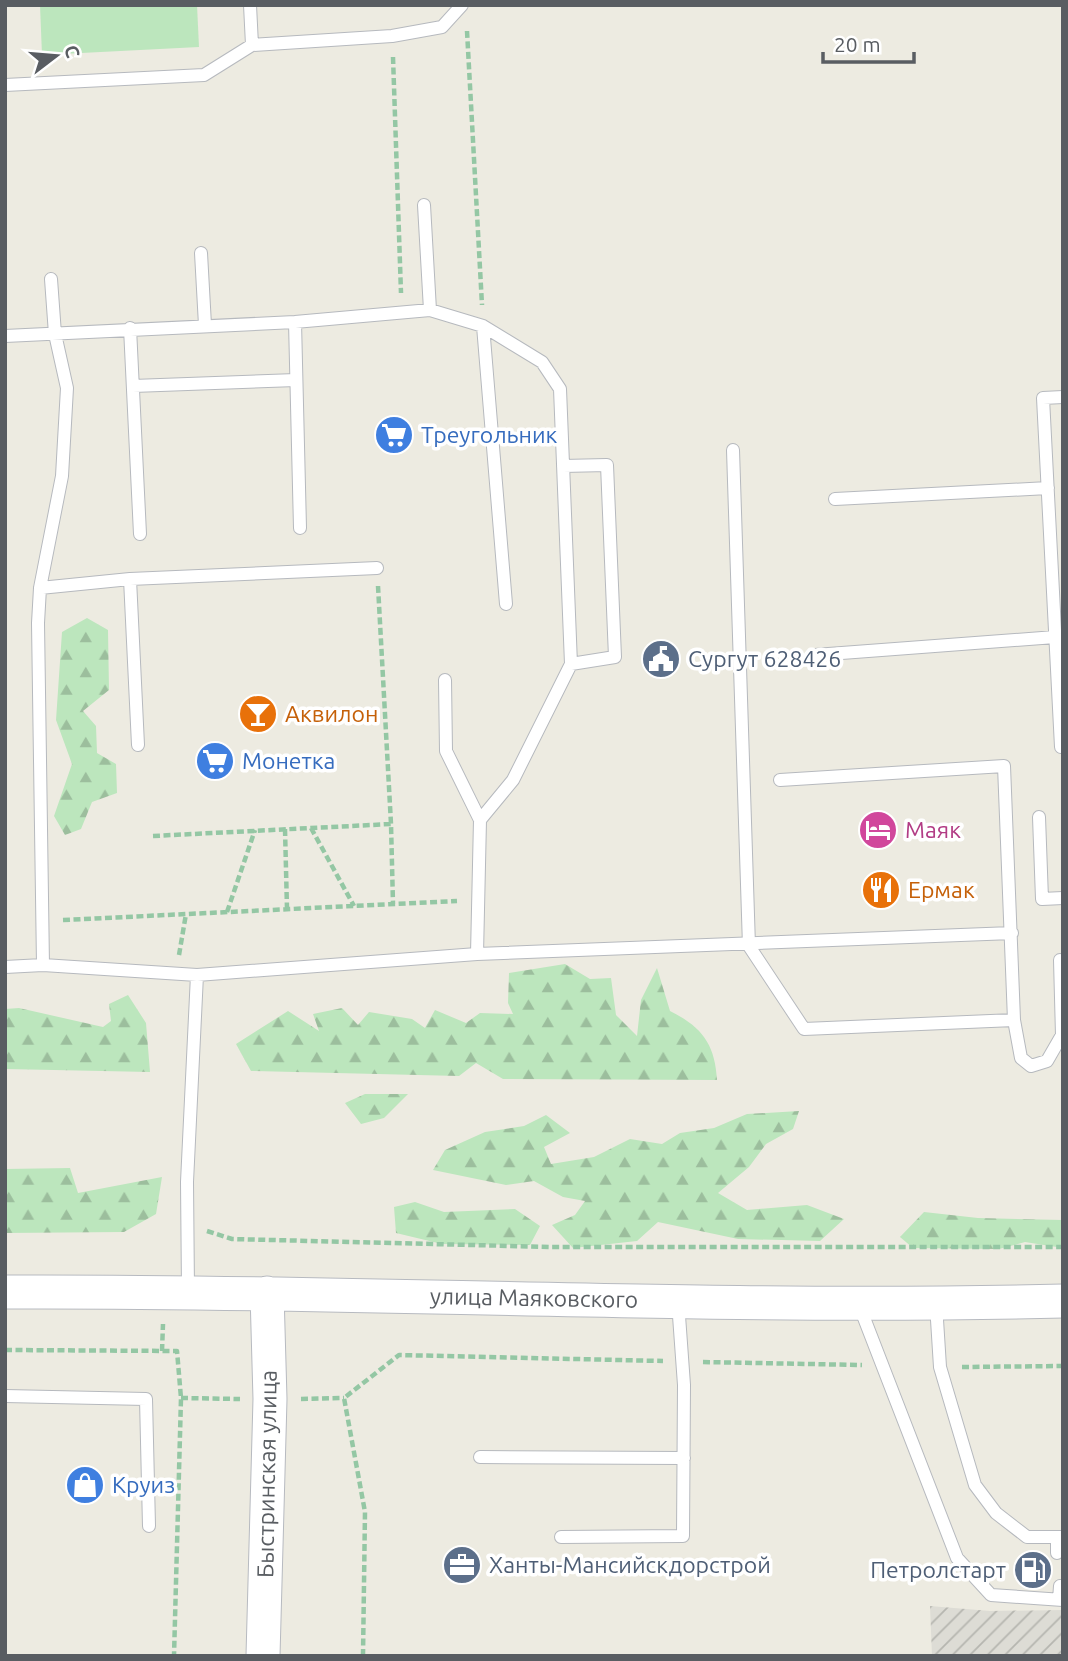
<svg xmlns="http://www.w3.org/2000/svg" width="1068" height="1661" font-family="Ubuntu,sans-serif">
  <style>
    .industrial { fill: url(#industrial-furrows) }
    .forest { fill: url(#forest-firs) }
    .green { fill: #bce6bd }
    .lines { fill: none; stroke-linecap: round; stroke-linejoin: round }
    .lane-casing { stroke: #b6b9be; stroke-width: 14 }
    .secondary-casing { stroke: #b7bac0; stroke-width: 35 }
    .path { stroke: #94c7a4; stroke-width: 4.5; stroke-dasharray: 7 3.5; stroke-linecap: butt }
    .lane { stroke: #fff; stroke-width: 12 }
    .secondary { stroke: #fff; stroke-width: 33 }
    .labels { text-anchor: middle; stroke-width: 7; stroke-linejoin: round; paint-order: stroke }
    .shop-label { font-size: 23px; fill: #366cbe; stroke: #fff; text-anchor: start }
    .service-label { font-size: 23px; fill: #4e5e75; stroke: #fff; text-anchor: start }
    .food-label { font-size: 23px; fill: #c56008; stroke: #fff; text-anchor: start }
    .hotel-label { font-size: 23px; fill: #b23c85; stroke: #fff; text-anchor: start }
    .street-label { font-size: 23px; fill: #595d62; stroke: #fff }
  </style>
  <defs>
    <pattern id="industrial-furrows" width="10" height="10" patternUnits="userSpaceOnUse" patternTransform="scale(1.75)"><rect width="10" height="10" fill="#dddcd5"/><path d="M-1 1l2-2M0 10L10 0M9 11l2-2" fill="none" stroke="#b6b6b0"/></pattern>
    <pattern id="forest-firs" width="22" height="20" patternUnits="userSpaceOnUse" patternTransform="scale(1.75)"><rect width="22" height="20" fill="#bce6bd"/><path d="M5 1l3.5 6h-7zM16 11l3.5 6h-7z" fill="#9cbe9d"/></pattern>
  </defs>
  <rect width="100%" height="100%" fill="#edebe1"/>
  <path class="industrial" d="M930 1606 990 1611 1063 1610V1656H932Z"/>
  <path class="forest" d="M87 618 108 630 109 690 83 711 96 726 97 753 116 764 117 793 92 802 81 829 65 835 54 816 72 764 56 720 62 632Z
    M565 964 590 979 611 978 616 1015 637 1036 641 1000 657 968 670 1011C702 1027 715 1044 717 1080L503 1079 476 1063 459 1076 251 1071 236 1044 288 1011 319 1031 313 1014 342 1008 358 1025 369 1012 412 1019 425 1028 435 1010 466 1023 480 1013 513 1014 508 1003 509 973Z
    M128 995 146 1023 150 1072 5 1069V1009L19 1008 103 1027 111 1021 109 1004Z
    M365 1094H408L384 1118 361 1124 345 1103Z
    M799 1111 793 1129 766 1144 749 1167 718 1193 747 1210 807 1205 844 1219 820 1241 738 1239 658 1222 637 1241 573 1248 552 1225 575 1215 585 1201 563 1197 534 1181 506 1185 433 1170 445 1150 485 1132 524 1126 546 1115 570 1133 544 1147 551 1164 594 1157 630 1139 662 1144 680 1133 714 1128 747 1114Z
    M70 1168 78 1193 162 1177 156 1214 124 1232 5 1233V1169Z
    M415 1202 444 1212 515 1209 540 1226 530 1245 442 1244 396 1233 394 1207Z
    M924 1212 978 1218 1063 1220V1248L1025 1242 999 1249 913 1248 900 1237Z"/>
  <path class="green" d="M40 5H197L199 47 42 55Z"/>
  <g class="lines">
    <defs>
      <path id="lane" d="M250 5 252 45
        M5 85 204 75 252 45 392 36 442 27 462 5
        M424 205 430 310
        M201 253 205 325
        M295 322 300 528
        M483 326 506 604
        M130 328 140 534
        M5 336 295 322 430 310 483 326 542 362 560 389 571 664 513 780 480 820 477 954
        M133 386 296 380
        M733 450 749 946 804 1029 1014 1020 1004 766 780 780
        M563 466 607 465 615 657 571 664
        M835 499 1048 488
        M130 579 138 745
        M40 588 130 579 377 568
        M815 655 1055 637
        M445 680 446 751 480 820
        M1061 747 1043 398 1063 397
        M1039 817 1042 899 1063 898
        M43 965 38 623 40 588 62 476 67 388 55 334 51 279
        M5 967 43 965 197 975 477 954 1012 933
        M1014 1020 1021 1058 1031 1066 1047 1061 1062 1035 1060 960
        M188 1290 187 1182 197 975
        M936 1304 940 1367 975 1485 996 1513 1027 1537H1063
        M859 1305 957 1558 991 1595 1063 1600
        M5 1396 146 1399 149 1526
        M480 1457 684 1458
        M561 1537 683 1536 684 1385 678 1302
        M1057 1537V1553
        M1059 1600 1060 1586"/>
      <path id="secondary" d="M5 1292C358 1290 710 1310 1063 1301
        M263 1656 270 1399 267 1293"/>
    </defs>
    <use href="#lane" class="lane-casing"/>
    <use href="#secondary" class="secondary-casing"/>
    <path class="path" d="M467 31 482 305
      M393 57 401 293
      M378 586 391 824 393 904
      M311 828 354 906
      M285 829 287 909
      M153 836 391 824
      M227 912 255 830
      M63 920 457 901
      M179 955 186 914
      M207 1231 232 1239 551 1247H1063
      M5 1350 177 1351 181 1398 174 1656
      M162 1351 163 1324
      M703 1362 862 1365
      M962 1367 1063 1366
      M181 1398 240 1399
      M301 1399 344 1398
      M363 1656 365 1512 344 1398 399 1355 663 1361"/>
    <use href="#lane" class="lane"/>
    <use href="#secondary" class="secondary"/>
  </g>
  <defs>
    <symbol id="supermarket-disc" viewBox="-11 -11 22 22"><circle r="9.5" fill="#3f7fe0" stroke="#fff"/><path d="M-6-5.5h2.5l.6 2H6L4.5 2H-2.5L-4.4-4H-6ZM-1.5 3.2a1.3 1.3 0 1 0 .1 0ZM3 3.2a1.3 1.3 0 1 0 .1 0Z" fill="#fff"/></symbol>
    <symbol id="civic-disc" viewBox="-11 -11 22 22"><circle r="9.5" fill="#5c6f8a" stroke="#fff"/><path d="M-.6-6.5H3V-4.5H.6V-3L4-1V1h2V6H-6V1h2V-1L-.6-3ZM-1.2 2.5V6h2.4V2.5Z" fill="#fff"/></symbol>
    <symbol id="bar-disc" viewBox="-11 -11 22 22"><circle r="9.5" fill="#e8710a" stroke="#fff"/><path d="M-6-5H6L.8 .8V4.5H3.5V6h-7V4.5H-.8V.8Z" fill="#fff"/></symbol>
    <symbol id="hotel-disc" viewBox="-11 -11 22 22"><circle r="9.5" fill="#d1479c" stroke="#fff"/><path d="M-6-4.5h1.5V1H6V5H4.5V3h-9V5H-6ZM-4 0a1.8 1.8 0 1 1 3.6 0ZM.5 0V-2.5h3Q6-2.5 6 0Z" fill="#fff"/></symbol>
    <symbol id="restaurant-disc" viewBox="-11 -11 22 22"><circle r="9.5" fill="#e8710a" stroke="#fff"/><path d="M-5-6h1v4h1v-4h1v4h1v-4h1v5L-1.5 .5V6h-2V.5L-5-1ZM5-6V6H3V1.5H1.5Q1.5-4 5-6Z" fill="#fff"/></symbol>
    <symbol id="shop-disc" viewBox="-11 -11 22 22"><circle r="9.5" fill="#3f7fe0" stroke="#fff"/><path d="M-5-2.5h2.3a2.7 3.5 0 0 1 5.4 0H5L5.5 6h-11ZM-1.5-2.5h3a1.5 2.3 0 0 0-3 0Z" fill="#fff"/></symbol>
    <symbol id="office-disc" viewBox="-11 -11 22 22"><circle r="9.5" fill="#5c6f8a" stroke="#fff"/><path d="M-6-3h4V-5.5h4V-3h4V5H-6ZM-1-4.5V-3h2v-1.5ZM-6 0V1H6V0Z" fill="#fff"/></symbol>
    <symbol id="fuel-disc" viewBox="-11 -11 22 22"><circle r="9.5" fill="#5c6f8a" stroke="#fff"/><path d="M-5.5-6h7V0h2V4h1.3V-2.5L3-4.5l.8-.8L6-3V5H2.5V1h-1V6h-7ZM-4.2-4.7v3.2H.2V-4.7Z" fill="#fff"/></symbol>
  </defs>
  <g fill-rule="evenodd">
    <use href="#supermarket-disc" x="372" y="413" width="44" height="44"/>
    <use href="#civic-disc" x="639" y="637" width="44" height="44"/>
    <use href="#bar-disc" x="236" y="692" width="44" height="44"/>
    <use href="#supermarket-disc" x="193" y="739" width="44" height="44"/>
    <use href="#hotel-disc" x="856" y="808" width="44" height="44"/>
    <use href="#restaurant-disc" x="859" y="868" width="44" height="44"/>
    <use href="#shop-disc" x="63" y="1463" width="44" height="44"/>
    <use href="#office-disc" x="440" y="1543" width="44" height="44"/>
    <use href="#fuel-disc" x="1011" y="1548" width="44" height="44"/>
  </g>
  <g class="labels">
    <g class="shop-label">
      <text x="421" y="443">Треугольник</text>
      <text x="242" y="769">Монетка</text>
      <text x="112" y="1493">Круиз</text>
    </g>
    <g class="service-label">
      <text x="688" y="667">Сургут 628426</text>
      <text x="489" y="1573">Ханты-Мансийскдорстрой</text>
      <text x="1006" y="1578" text-anchor="end">Петролстарт</text>
    </g>
    <g class="food-label">
      <text x="285" y="722">Аквилон</text>
      <text x="908" y="898">Ермак</text>
    </g>
    <g class="hotel-label">
      <text x="905" y="838">Маяк</text>
    </g>
    <g class="street-label">
      <text transform="translate(534 1298) rotate(1)" y="8">улица Маяковского</text>
      <text transform="translate(267 1474) rotate(-89)" y="8">Быстринская улица</text>
    </g>
  </g>
  <rect width="1068" height="1661" fill="none" stroke="#595d62" stroke-width="14"/>
  <g transform="translate(56 56) rotate(74)" stroke="#ffffff" stroke-width="5" paint-order="stroke">
  <path d="M0-5L12 26L0 18L-12 26Z" fill="#595d62"/>
  <text y="-10" font-size="19" font-weight="bold" text-anchor="middle" fill="#595d62">С</text>
  </g>
  <path d="M823 52v10h91v-10" fill="none" stroke="#595d62" stroke-width="3.5"/>
  <text x="834" y="52" font-size="21" fill="#595d62" stroke="#ffffff" stroke-width="5" paint-order="stroke">20 m</text>
</svg>
